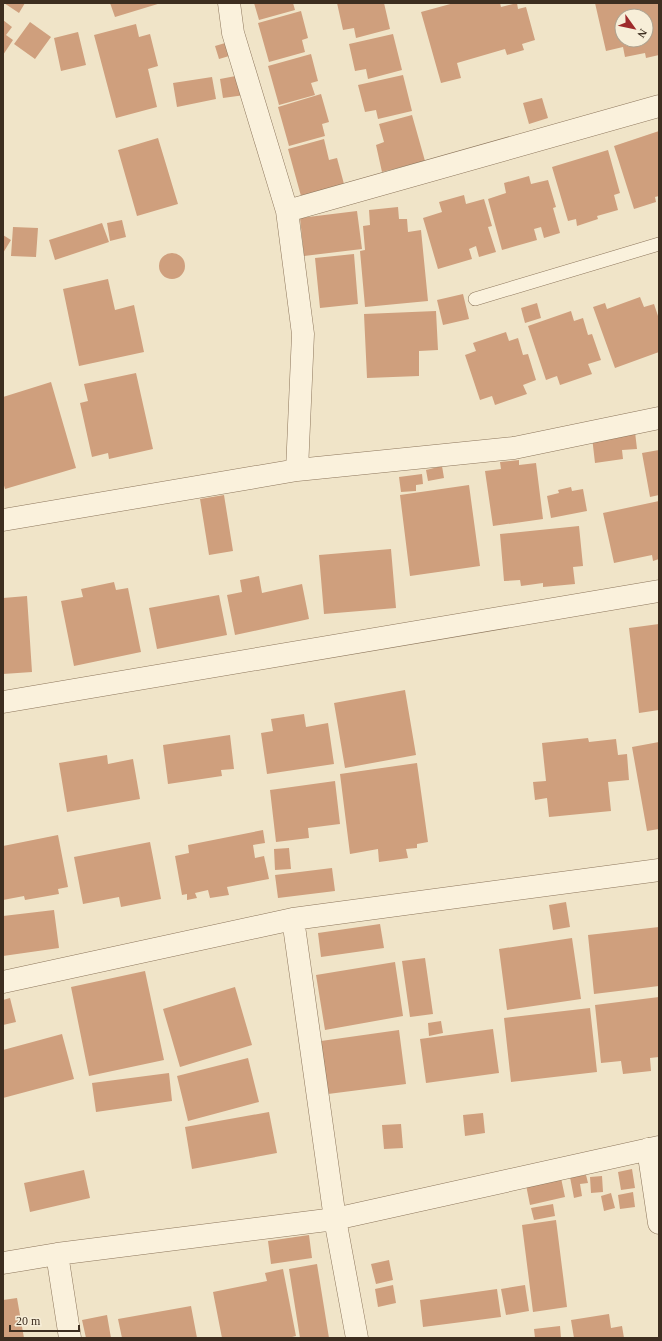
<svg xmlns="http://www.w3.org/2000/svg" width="662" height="1341" font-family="'Times New Roman',serif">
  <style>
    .building { fill: #cf9f7d; fill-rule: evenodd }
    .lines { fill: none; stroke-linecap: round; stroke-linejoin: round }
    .lane-casing { stroke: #8d765c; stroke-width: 14 }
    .street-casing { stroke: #8d765c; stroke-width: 23 }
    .lane { stroke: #faf1dc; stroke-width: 13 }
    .street { stroke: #faf1dc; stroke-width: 22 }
  </style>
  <rect width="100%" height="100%" fill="#f0e4c8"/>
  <path class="building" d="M4 3H25L19 13Z
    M110 3H161L115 17Z
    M254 3H293L295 10 259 20Z
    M337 3H384L390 29 356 38 354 28 343 30Z
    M454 3H500L501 7 517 3 518 9 526 7 535 40 522 44 524 50 507 55 505 49 457 63 461 78 441 83 421 12Z
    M595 3H659V55L646 58 645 53 625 57 623 47 606 51ZM622 16H646V40H622Z
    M301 11 308 38 302 40 305 52 269 62 258 23Z
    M3 20 12 27 6 35 13 40 3 55Z
    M30 22 51 37 35 59 14 44Z
    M136 24 139 37 150 34 158 66 148 69 157 107 116 118 94 35Z
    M78 32 86 65 61 71 54 38Z
    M393 34 402 70 368 79 366 69 355 71 349 44Z
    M232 41 236 54 219 59 215 46Z
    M311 54 318 81 311 83 315 95 279 105 268 66Z
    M241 75 245 95 223 98 220 79Z
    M403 75 412 111 378 119 376 110 365 112 358 85Z
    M212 77 216 99 177 107 173 83Z
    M321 94 329 122 322 124 325 136 289 146 278 107Z
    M542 98 548 118 529 124 523 103Z
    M412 115 425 161 382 172 376 145 384 142 379 124Z
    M659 131V196L655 197 656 202 634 209 614 146Z
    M158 138 178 204 137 216 118 150Z
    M324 139 329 160 337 158 344 184 301 196 288 149Z
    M608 150 620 193 614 195 618 210 597 216 598 219 577 226 576 219 568 221 552 167Z
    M529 176 531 184 548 180 556 207 553 208 560 233 544 238 541 227 534 229 537 240 502 250 488 199 506 193 504 183Z
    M464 195 466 204 484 199 492 226 488 227 496 252 479 257 476 246 469 249 472 259 438 269 423 218 442 212 439 202Z
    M398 207 399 219H407L408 232 421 230 428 301 365 307 360 251 365 250 363 226 370 225 369 210Z
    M357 211 362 249 304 256 300 218Z
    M122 220 126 237 110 241 107 223Z
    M102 223 109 242 55 260 49 240Z
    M13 227 38 228 36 257 11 256Z
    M3 235 11 240 3 253Z
    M159 266a13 13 0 1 1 26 0a13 13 0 1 1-26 0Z
    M354 254 358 304 320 308 315 258Z
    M108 279 115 310 134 305 144 352 79 366 63 289Z
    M463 294 469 319 443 325 437 300Z
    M640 297 644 307 654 304 659 319V352L615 368 593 307 605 303 607 309Z
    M537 303 541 318 525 323 521 308Z
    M436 311 438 350 419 351V376L367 378 364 314Z
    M571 311 574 321 583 318 588 335 592 334 601 360 588 364 592 374 560 385 557 376 546 380 528 326Z
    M506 332 509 341 518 338 523 355 528 354 536 380 523 385 527 394 495 405 492 396 480 400 465 355 476 351 473 343Z
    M136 373 153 449 109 459 108 453 92 457 80 403 88 401 84 384Z
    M51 382 76 468 5 489 3 482V397Z
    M635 432 637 449 622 450 623 459 595 463 592 437Z
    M659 450V495L650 497 642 453Z
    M519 460V465L536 463 543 519 493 526 485 471 501 469 500 462Z
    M442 466 444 478 428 481 426 470Z
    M422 474 423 484 416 485V491L401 492 399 477Z
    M469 485 480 566 410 576 400 495Z
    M571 487 572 491 583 489 587 511 551 518 547 496 559 493 558 490Z
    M224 495 233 551 209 555 200 499Z
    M659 501V559L653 561 652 555 614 563 603 513Z
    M579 526 583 566 573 567 575 584 543 587V583L521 586 520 580 504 581 500 534Z
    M391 549 396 608 324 614 319 555Z
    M259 576 262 593 302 584 309 619 235 635 227 595 242 592 240 580Z
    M114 582 116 590 128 588 141 652 74 666 61 601 83 597 81 589Z
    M219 595 227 635 157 649 149 608Z
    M27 596 32 672 3 674V598Z
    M659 624V710L639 713 629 628Z
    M405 690 416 755 345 768 334 703Z
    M304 714 306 727 328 723 334 764 267 774 261 733 273 731 271 719Z
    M230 735 234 769 221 770 222 776 168 784 163 745Z
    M588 738 589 742 616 739 618 755 627 754 629 780 608 782 611 811 549 817 547 798 535 800 533 782 546 781 542 743Z
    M659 742V829L647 831 632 747Z
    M107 755 108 764 133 759 140 799 67 812 59 763Z
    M417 763 428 842 417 844V848L406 849 408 858 379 862 378 849 350 854 340 774Z
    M335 781 340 824 308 828 309 838 276 842 270 790Z
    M263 830 265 843 253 845 255 858 264 856 269 879 227 887 229 895 210 898 208 890 195 893 197 898 187 900V894L182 895 175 856 189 853 188 845Z
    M58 835 68 887 58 889 59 894 25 900 24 896 3 900V846Z
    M150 842 161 899 121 907 119 897 83 904 74 857Z
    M289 848 291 869 275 870 274 849Z
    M332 868 335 891 278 898 275 875Z
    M566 902 570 927 553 930 549 905Z
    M54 910 59 948 3 956V916Z
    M380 924 384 948 321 957 318 933Z
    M659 927V986L594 994 588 935Z
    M572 938 581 999 507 1010 499 949Z
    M425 958 433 1014 410 1017 402 961Z
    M395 962 403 1016 325 1030 316 975Z
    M145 971 164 1060 89 1076 71 987Z
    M235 987 252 1045 180 1067 163 1009Z
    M659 997V1057L650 1058 651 1071 623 1074 621 1061 601 1063 595 1005Z
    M10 998 16 1022 3 1025V1000Z
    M590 1008 597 1072 511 1082 504 1018Z
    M441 1021 443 1033 429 1036 428 1023Z
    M493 1029 499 1073 426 1083 420 1039Z
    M399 1030 406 1084 328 1094 321 1041Z
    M62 1034 74 1079 3 1098V1050Z
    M248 1058 259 1102 188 1121 177 1076Z
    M169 1073 172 1101 96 1112 92 1083Z
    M269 1112 277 1153 192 1169 185 1127Z
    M483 1113 485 1133 465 1136 463 1115Z
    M401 1124 403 1148 384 1149 382 1125Z
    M632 1169 635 1188 621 1190 618 1172Z
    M84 1170 90 1198 30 1212 24 1183Z
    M586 1175 588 1183 580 1184 582 1196 574 1198 570 1177Z
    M602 1176 603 1192 591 1193 590 1177Z
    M561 1178 565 1197 530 1205 526 1185Z
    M633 1192 635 1207 620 1209 618 1195Z
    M611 1193 615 1208 604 1211 601 1196Z
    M553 1204 555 1216 534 1220 531 1208Z
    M556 1220 567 1307 533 1312 522 1225Z
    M309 1235 312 1258 271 1264 268 1241Z
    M389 1260 393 1280 376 1284 371 1264Z
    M317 1264 329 1338H300L289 1269Z
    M283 1269 296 1336 288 1338H222L213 1292 267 1281 265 1273Z
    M393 1285 396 1303 378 1307 375 1289Z
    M525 1285 529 1311 506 1315 501 1289Z
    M497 1289 501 1317 423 1327 420 1300Z
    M17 1298 24 1338H3V1300Z
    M191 1306 197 1338H122L118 1319Z
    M609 1314 611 1328 622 1326 624 1338H574L571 1320Z
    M107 1315 111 1338H86L82 1320Z
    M560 1326 561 1338H535L534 1329Z"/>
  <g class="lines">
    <defs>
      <path id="lane" d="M475 299 659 244"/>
      <path id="street" d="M229 3 233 33 287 211 303 334 297 470
        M287 211 659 106
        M3 520 297 470 514 448 659 418
        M3 702 659 591
        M293 919 335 1219 357 1338
        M3 982 293 919 659 870
        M648 1149 659 1223
        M57 1254 70 1338
        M3 1263 57 1254 335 1219 659 1147"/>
    </defs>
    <use href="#lane" class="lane-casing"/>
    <use href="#street" class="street-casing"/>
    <use href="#lane" class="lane"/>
    <use href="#street" class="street"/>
  </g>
  <rect width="662" height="1341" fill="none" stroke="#3d2e20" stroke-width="8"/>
  <g transform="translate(634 28) rotate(123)"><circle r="19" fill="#f7eed8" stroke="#ada18e"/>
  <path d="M0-3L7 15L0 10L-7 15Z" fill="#9e2a2b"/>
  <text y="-6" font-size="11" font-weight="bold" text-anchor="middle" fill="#3d2e20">N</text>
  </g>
  <path d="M10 1325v6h69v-6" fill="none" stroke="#3d2e20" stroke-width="2"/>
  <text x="16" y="1325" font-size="12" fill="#3d2e20" stroke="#f7eed8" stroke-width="3" paint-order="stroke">20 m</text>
</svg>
